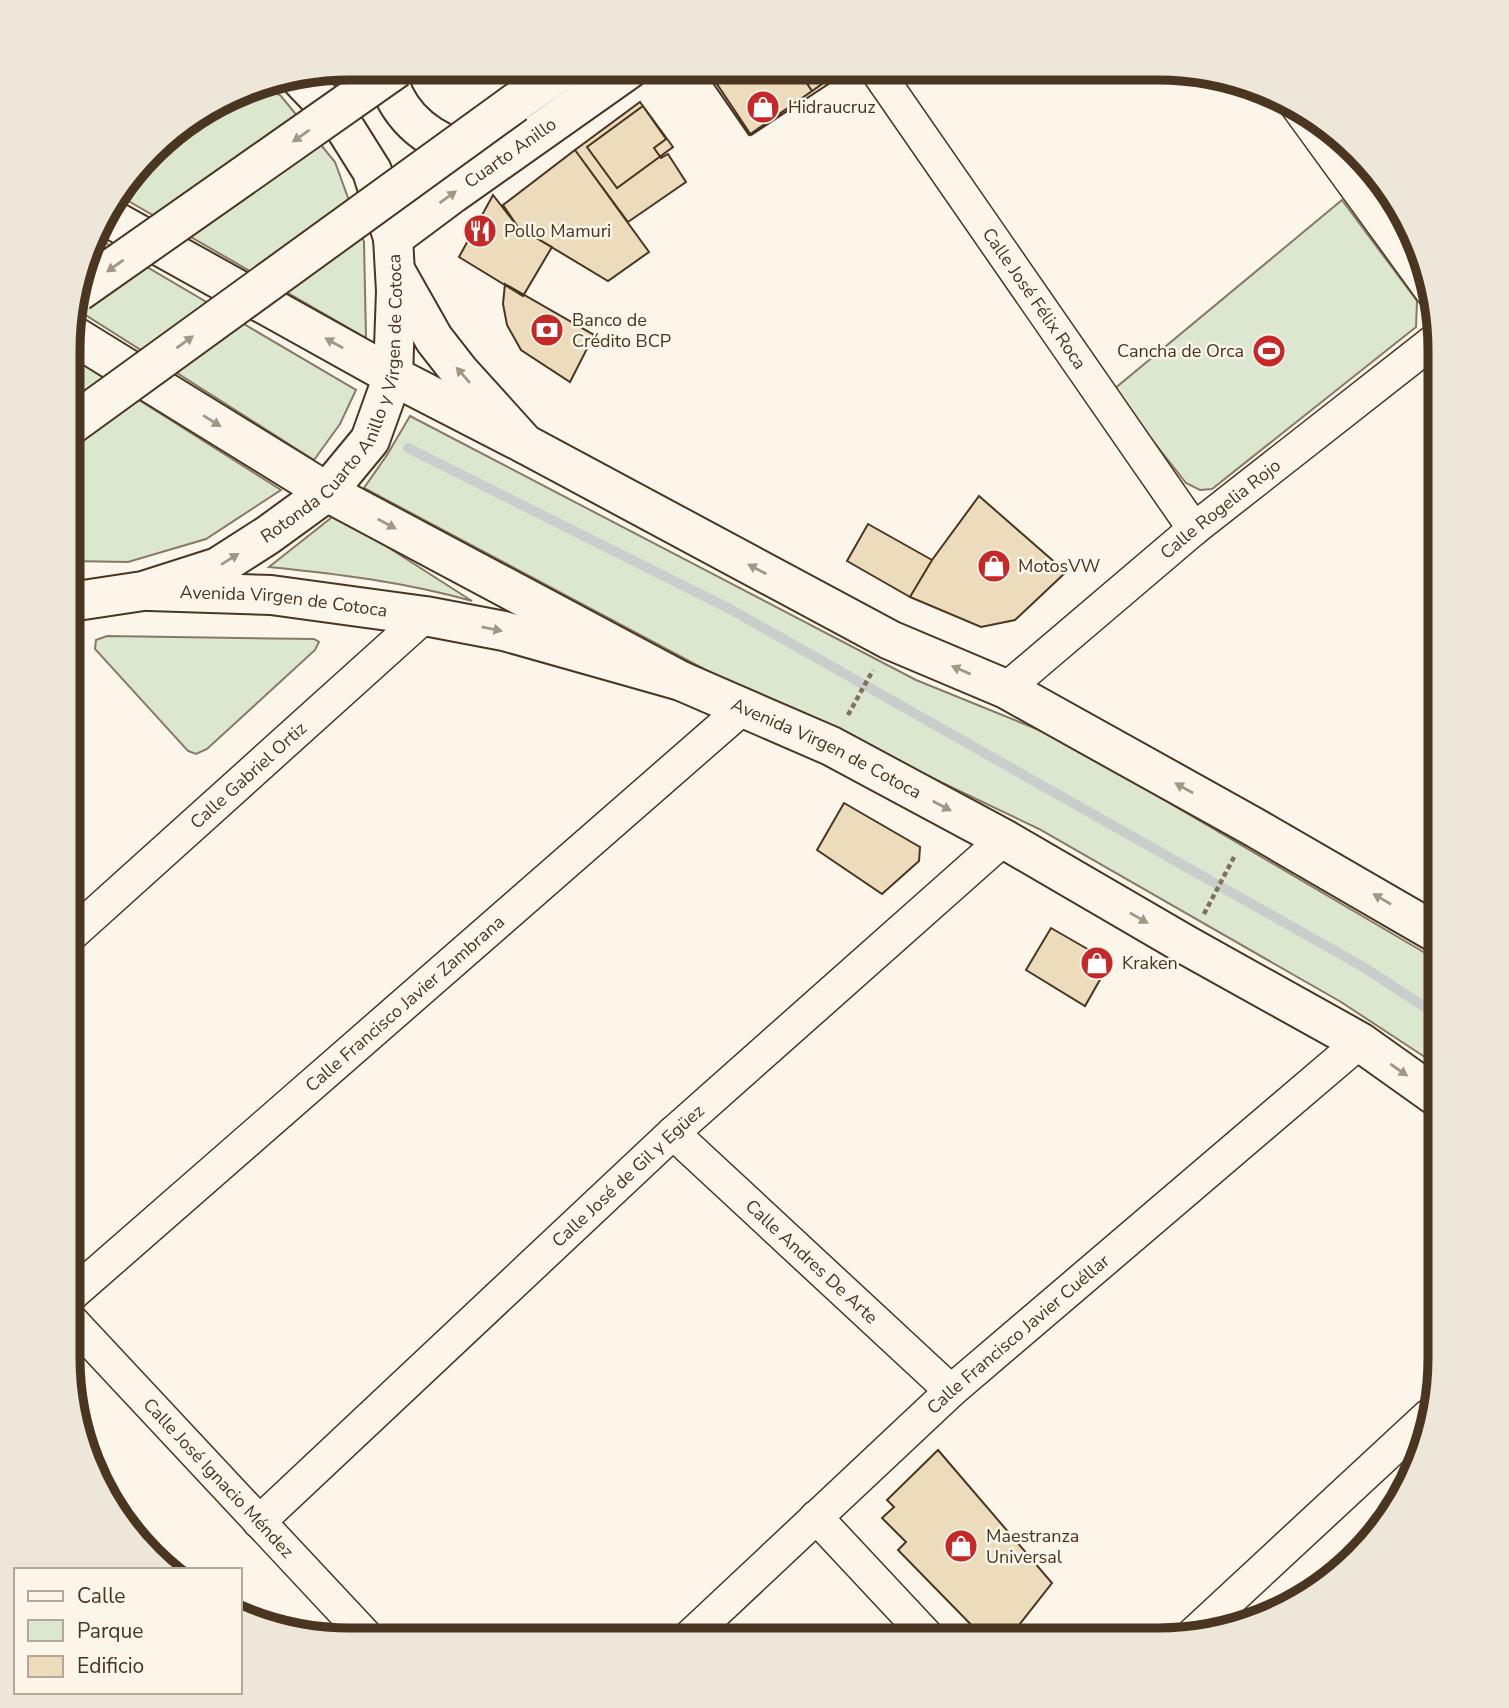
<svg xmlns="http://www.w3.org/2000/svg" width="1509" height="1708" font-family="'Nunito Sans',sans-serif">
  <style>
    .green { fill: #dce7d0; stroke: #887966; stroke-width: 2 }
    .lines { fill: none; stroke-linecap: round; stroke-linejoin: round }
    .stream { stroke: #c9cecd; stroke-width: 10 }
    .building { fill: #ecdcbc; stroke: #4a3520; stroke-width: 2 }
    .street-casing { stroke: #4a3520; stroke-width: 35 }
    .primary-casing { stroke: #4a3520; stroke-width: 42 }
    .highway-casing { stroke: #4a3520; stroke-width: 42 }
    .path { stroke: #7f6f5c; stroke-width: 4.5; stroke-dasharray: 5 3.5; stroke-linecap: butt }
    .street { stroke: #fbf6e9; stroke-width: 32 }
    .primary { stroke: #fbf6e9; stroke-width: 38 }
    .highway { stroke: #fbf6e9; stroke-width: 38 }
    .highway-bridge-casing { stroke: #4a3520; stroke-width: 42; stroke-linecap: butt }
    .highway-bridge { stroke: #fbf6e9; stroke-width: 38 }
    .oneway { fill: #a29684 }
    .labels { text-anchor: middle; stroke-width: 5; stroke-linejoin: round; paint-order: stroke }
    .poi-label { font-size: 18px; fill: #4a3520; stroke: #fbf6e9; text-anchor: start }
    .street-label { font-size: 18px; fill: #4a3520; stroke: #fbf6e9 }
    .rim { fill: none; stroke: #4a3520; stroke-width: 9 }
  </style>
  <rect width="100%" height="100%" fill="#fbf6e9"/>
  <path class="green" d="M260 83 281 96 335 162 364 242 366 338 118 195 165 138Z
    M1355 158 1393 194 1418 244Z
    M1342 200 1417 301 1416 327 1212 489 1200 490 1186 483 1113 390Z
    M96 237 356 390 340 424 314 460 73 307Z
    M71 357 281 490 206 539 128 562 70 561Z
    M410 416 916 680 1059 738 1432 957 1440 963V1067L1341 1002 1039 829 704 669 364 488 387 455Z
    M336 514 472 601C405 582 338 574 269 567Z
    M107 636 314 639 319 642 315 650 207 749 196 754 188 751 95 649 96 640Z"/>
  <g class="lines">
    <path class="stream" d="M408 448 730 609 1365 968 1440 1017"/>
  </g>
  <path class="building" d="M707 69 829 70 836 79 751 135Z
    M704 70H798L812 91 749 135Z
    M798 70H833L836 74 812 91Z
    M640 102 666 139 654 148 661 158 668 154 686 182 628 222 575 150Z
    M643 106 673 147 617 188 587 147Z
    M575 150 649 252 608 281 518 227 503 205Z
    M493 195 518 227 552 247 523 296 459 257Z
    M505 284 594 335 570 382 521 350 507 325 503 304Z
    M979 496 1066 572 1015 620 981 627 910 597 932 560Z
    M868 524 932 560 910 597 847 561Z
    M844 803 920 847 919 861 882 894 817 850Z
    M1051 928 1110 962 1085 1006 1026 970Z
    M938 1450 1052 1583 1008 1639H985L898 1550 906 1542 882 1518 894 1507 887 1500Z"/>
  <g class="lines">
    <defs>
      <g id="street">
        <path id="s1" d="M876 70 1194 529"/>
        <path d="M1296 105 1432 292"/>
        <path id="s2" d="M1006 689 1194 529 1440 336"/>
        <path id="s3" d="M70 936 425 616"/>
        <path id="s4" d="M673 1133 951 1391"/>
        <path id="s5" d="M69 1297 742 709"/>
        <path id="s6" d="M69 1318 369 1639"/>
        <path d="M816 1517 930 1639"/>
        <path id="s7" d="M259 1522 673 1133 1004 839"/>
        <path d="M1191 1636 1428 1416"/>
        <path id="s8" d="M687 1639 951 1391 1360 1042"/>
      </g>
      <g id="primary">
        <path d="M395 270 434 339 459 371 525 444 890 640 1006 689 1252 826 1440 935"/>
        <path id="s9" d="M149 591 271 595 425 616 504 631 681 681 831 746 1004 839 1186 945 1360 1042 1440 1099"/>
      </g>
      <g id="highway">
        <path d="M387 68C389 77 391 87 394 95 410 128 446 152 482 151"/>
        <path d="M515 103 564 69"/>
        <path d="M104 215 393 376 525 444"/>
        <path id="s10" d="M393 238 452 194 629 69"/>
        <path d="M71 334 327 492 681 681"/>
        <path id="s11" d="M70 602 143 591 218 567 268 535 327 492 370 440 393 376 396 291 393 238 372 171 340 120 299 77"/>
      </g>
    </defs>
    <use href="#street" class="street-casing"/>
    <use href="#primary" class="primary-casing"/>
    <use href="#highway" class="highway-casing"/>
    <path class="path" d="M848 715 873 670
      M1204 914 1234 857"/>
    <use href="#street" class="street"/>
    <use href="#primary" class="primary"/>
    <use href="#highway" class="highway"/>
    <defs>
      <path id="highway-bridge" d="M78 292 397 68
        M71 425 515 103"/>
    </defs>
    <use href="#highway-bridge" class="highway-bridge-casing"/>
    <use href="#highway-bridge" class="highway-bridge"/>
  </g>
  <defs><path id="oneway-solid" d="M-6-.8H1V-3.2L6.5 0L1 3.2V.8H-6Z" transform="scale(1.75)"/></defs>
  <g class="oneway">
    <use href="#oneway-solid" transform="translate(301 136) rotate(145)"/>
    <use href="#oneway-solid" transform="translate(448 197) rotate(-36)"/>
    <use href="#oneway-solid" transform="translate(115 266) rotate(145)"/>
    <use href="#oneway-solid" transform="translate(185 342) rotate(-36)"/>
    <use href="#oneway-solid" transform="translate(334 343) rotate(-151)"/>
    <use href="#oneway-solid" transform="translate(463 375) rotate(-131)"/>
    <use href="#oneway-solid" transform="translate(212 421) rotate(32)"/>
    <use href="#oneway-solid" transform="translate(387 524) rotate(28)"/>
    <use href="#oneway-solid" transform="translate(230 559) rotate(-32)"/>
    <use href="#oneway-solid" transform="translate(757 569) rotate(-152)"/>
    <use href="#oneway-solid" transform="translate(492 629) rotate(11)"/>
    <use href="#oneway-solid" transform="translate(961 670) rotate(-157)"/>
    <use href="#oneway-solid" transform="translate(1184 788) rotate(-151)"/>
    <use href="#oneway-solid" transform="translate(942 806) rotate(28)"/>
    <use href="#oneway-solid" transform="translate(1382 899) rotate(-150)"/>
    <use href="#oneway-solid" transform="translate(1139 918) rotate(30)"/>
    <use href="#oneway-solid" transform="translate(1399 1070) rotate(35)"/>
  </g>
  <defs>
    <symbol id="shop-disc" viewBox="-11 -11 22 22"><circle r="9.5" fill="#c62828" stroke="#fbf6e9"/><path d="M-5-2.5h2.3a2.7 3.5 0 0 1 5.4 0H5L5.5 6h-11ZM-1.5-2.5h3a1.5 2.3 0 0 0-3 0Z" fill="#fff"/></symbol>
    <symbol id="restaurant-disc" viewBox="-11 -11 22 22"><circle r="9.5" fill="#c62828" stroke="#fbf6e9"/><path d="M-5-6h1v4h1v-4h1v4h1v-4h1v5L-1.5 .5V6h-2V.5L-5-1ZM5-6V6H3V1.5H1.5Q1.5-4 5-6Z" fill="#fff"/></symbol>
    <symbol id="bank-disc" viewBox="-11 -11 22 22"><circle r="9.5" fill="#c62828" stroke="#fbf6e9"/><path d="M-6-4H6V4H-6ZM0-2.3a2.3 2.3 0 1 0 0 4.6a2.3 2.3 0 1 0 0-4.6Z" fill="#fff"/></symbol>
    <symbol id="stadium-disc" viewBox="-11 -11 22 22"><circle r="9.5" fill="#c62828" stroke="#fbf6e9"/><path d="M0-5a6.5 5 0 1 0 0 10a6.5 5 0 1 0 0-10ZM-3.5-1.8h7v3.6h-7Z" fill="#fff"/></symbol>
  </defs>
  <g fill-rule="evenodd">
    <use href="#shop-disc" x="744" y="88" width="38" height="38"/>
    <use href="#restaurant-disc" x="461" y="212" width="38" height="38"/>
    <use href="#bank-disc" x="528" y="311" width="38" height="38"/>
    <use href="#stadium-disc" x="1250" y="332" width="38" height="38"/>
    <use href="#shop-disc" x="975" y="547" width="38" height="38"/>
    <use href="#shop-disc" x="1078" y="944" width="38" height="38"/>
    <use href="#shop-disc" x="942" y="1527" width="38" height="38"/>
  </g>
  <g class="labels">
    <g class="poi-label">
      <text x="788" y="113">Hidraucruz</text>
      <text x="504" y="237">Pollo Mamuri</text>
      <text x="572" y="326">Banco de<tspan x="572" dy="21">Crédito BCP</tspan></text>
      <text x="1244" y="357" text-anchor="end">Cancha de Orca</text>
      <text x="1018" y="572">MotosVW</text>
      <text x="1122" y="969">Kraken</text>
      <text x="986" y="1542">Maestranza<tspan x="986" dy="21">Universal</tspan></text>
    </g>
    <g class="street-label">
      <text dy="6" stroke="none"><textPath href="#s10" startOffset="145">Cuarto Anillo</textPath></text>
      <text dy="6" stroke="none"><textPath href="#s1" startOffset="278">Calle José Félix Roca</textPath></text>
      <text dy="6" stroke="none"><textPath href="#s11" startOffset="374">Rotonda Cuarto Anillo y Virgen de Cotoca</textPath></text>
      <text dy="6" stroke="none"><textPath href="#s2" startOffset="280">Calle Rogelia Rojo</textPath></text>
      <text dy="6" stroke="none"><textPath href="#s9" startOffset="135">Avenida Virgen de Cotoca</textPath></text>
      <text dy="6" stroke="none"><textPath href="#s9" startOffset="702">Avenida Virgen de Cotoca</textPath></text>
      <text dy="6" stroke="none"><textPath href="#s3" startOffset="240">Calle Gabriel Ortiz</textPath></text>
      <text dy="6" stroke="none"><textPath href="#s5" startOffset="446">Calle Francisco Javier Zambrana</textPath></text>
      <text dy="6" stroke="none"><textPath href="#s7" startOffset="506">Calle José de Gil y Egüez</textPath></text>
      <text dy="6" stroke="none"><textPath href="#s4" startOffset="189">Calle Andres De Arte</textPath></text>
      <text dy="6" stroke="none"><textPath href="#s8" startOffset="450">Calle Francisco Javier Cuéllar</textPath></text>
      <text dy="6" stroke="none"><textPath href="#s6" startOffset="219">Calle José Ignacio Méndez</textPath></text>
    </g>
  </g>
  <path d="M0 0H1509V1708H0ZM350 80H1158A270 270 0 0 1 1428 350V1358A270 270 0 0 1 1158 1628H350A270 270 0 0 1 80 1358V350A270 270 0 0 1 350 80Z" fill="#ede7d9" fill-rule="evenodd"/>
  <path class="rim" d="M350 80H1158A270 270 0 0 1 1428 350V1358A270 270 0 0 1 1158 1628H350A270 270 0 0 1 80 1358V350A270 270 0 0 1 350 80Z"/>
  <rect x="14" y="1568" width="228" height="126" fill="#fbf6e9" stroke="#b4a999" stroke-width="2"/>
  <rect x="28" y="1591" width="35" height="10" fill="#fbf6e9" stroke="#b4a999" stroke-width="2"/>
  <text x="77" y="1603" font-size="21" fill="#4a3520">Calle</text>
  <rect x="28" y="1620" width="35" height="21" fill="#dce7d0" stroke="#b4a999" stroke-width="2"/>
  <text x="77" y="1638" font-size="21" fill="#4a3520">Parque</text>
  <rect x="28" y="1656" width="35" height="21" fill="#ecdcbc" stroke="#b4a999" stroke-width="2"/>
  <text x="77" y="1673" font-size="21" fill="#4a3520">Edificio</text>
</svg>
